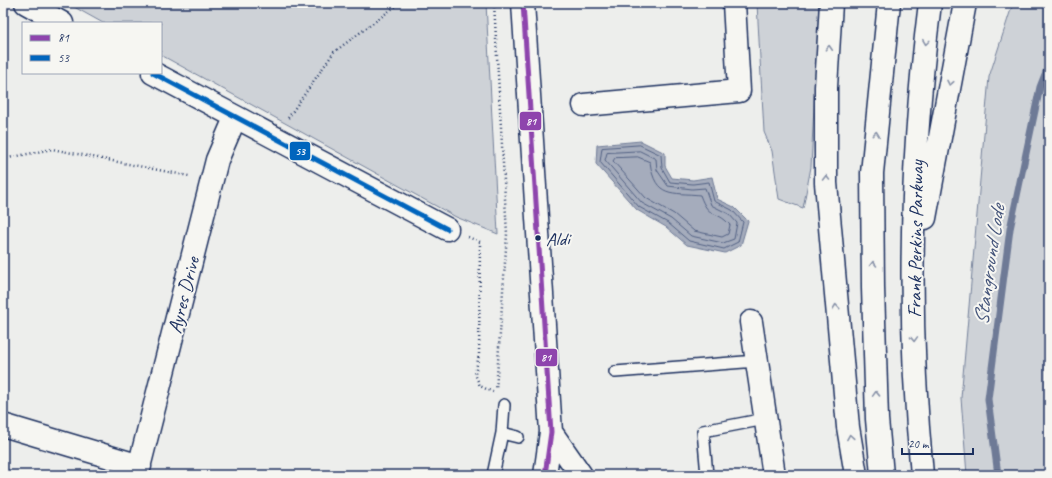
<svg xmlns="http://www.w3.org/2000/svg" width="1052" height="478" font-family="Caveat,sans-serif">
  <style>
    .green { fill: #ced2d7; stroke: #74809a }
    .water { fill: #a5acbc; stroke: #6e7a96 }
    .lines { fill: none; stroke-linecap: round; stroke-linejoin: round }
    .shore { stroke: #526184; stroke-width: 1 }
    .stream { stroke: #6e7a96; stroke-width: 7 }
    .lane-casing { stroke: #1b2f5e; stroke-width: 14 }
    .street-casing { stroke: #1b2f5e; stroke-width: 25 }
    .primary-casing { stroke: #1b2f5e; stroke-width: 25 }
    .highway-casing { stroke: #1b2f5e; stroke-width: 25 }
    .path { stroke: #1b2f5e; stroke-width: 2.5; stroke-dasharray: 1 3; stroke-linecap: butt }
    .lane { stroke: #f6f6f2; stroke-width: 11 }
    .street { stroke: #f6f6f2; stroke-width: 22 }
    .primary { stroke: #f6f6f2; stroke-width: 22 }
    .highway { stroke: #f6f6f2; stroke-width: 22 }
    .bus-1-casing { stroke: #f6f6f2; stroke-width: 8 }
    .bus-2-casing { stroke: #f6f6f2; stroke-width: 8 }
    .bus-1 { stroke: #8e44ad; stroke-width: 5 }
    .bus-2 { stroke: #0065bd; stroke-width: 5 }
    .oneway { stroke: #8892a8 }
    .bus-dot { fill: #1b2f5e; stroke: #f6f6f2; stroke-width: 1.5 }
    .labels { text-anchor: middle; stroke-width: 4; stroke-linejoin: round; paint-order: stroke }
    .bus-label { font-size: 19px; fill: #1b2f5e; stroke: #f6f6f2; text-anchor: start }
    .street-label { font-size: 20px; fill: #1b2f5e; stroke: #f6f6f2 }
    .water-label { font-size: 21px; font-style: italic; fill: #44547a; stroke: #f6f6f2 }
    .line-badge { stroke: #f6f6f2; stroke-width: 1.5 }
    .badge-label { font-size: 11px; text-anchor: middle; font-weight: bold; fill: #fff }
  </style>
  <rect width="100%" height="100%" fill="#edeeec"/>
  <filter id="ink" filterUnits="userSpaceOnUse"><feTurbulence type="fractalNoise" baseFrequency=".025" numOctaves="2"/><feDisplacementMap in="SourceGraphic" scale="8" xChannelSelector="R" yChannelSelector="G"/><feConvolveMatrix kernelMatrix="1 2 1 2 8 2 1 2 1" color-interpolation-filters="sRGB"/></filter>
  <g filter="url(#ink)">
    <path class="green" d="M67 3H486L498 234 456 217 161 55V23H103Z
      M757 3H819L811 167 803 208 779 199 772 151 764 132Z
      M1013 3H1049V475H967L961 398 989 77Z"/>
    <path class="water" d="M641 141 665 153V166L672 178 693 180 712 177 717 199 734 207 748 221 741 245 725 253 687 245 666 227 637 210 596 164 597 145Z"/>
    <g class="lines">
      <path class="shore" d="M640 145 661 155 662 168 670 182 693 184 709 182 714 201 732 210 743 222 738 242 724 249 689 241 668 223 639 207 600 162 602 148Z
        M640 151 656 159 657 170 668 186 692 189 705 188 711 205 729 214 737 223 734 239 723 243 691 236 671 219 642 203 605 160 607 153Z
        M638 157 650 162C655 199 673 192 700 195 709 220 716 209 730 225L728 234 722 237 694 231 674 214 646 198 613 161 615 158Z"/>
      <path class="stream" d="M998 475 988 399 1010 229 1040 87 1049 64"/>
      <defs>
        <path id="lane" d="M615 372 757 361
          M502 433 518 437
          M493 475 502 433 504 405
          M707 475 703 431 765 419"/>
        <path id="street" d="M26 3 62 23
          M153 73 447 229
          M584 105 739 91 734 3
          M751 322 774 475
          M3 425 140 466
          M137 475 217 160 235 118"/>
        <path id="primary" d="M523 3 551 432 545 475
          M551 432 581 475"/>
        <path id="highway" d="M831 3 826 87V183L848 427 856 475
          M925 218 965 3
          M882 475 877 419 873 288 872 173 889 3
          M922 475C907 318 910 160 930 3"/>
      </defs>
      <use href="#lane" class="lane-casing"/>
      <use href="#street" class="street-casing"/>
      <use href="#primary" class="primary-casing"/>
      <use href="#highway" class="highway-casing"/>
      <path class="path" d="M494 3 507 234 496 390
        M288 118 334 52 400 3
        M3 159 52 149 189 176
        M468 237 480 242 479 355 475 374 480 386 493 392"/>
      <use href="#lane" class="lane"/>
      <use href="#street" class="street"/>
      <use href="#primary" class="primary"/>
      <use href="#highway" class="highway"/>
      <defs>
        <path id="bus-1" d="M523 3 551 432 545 475"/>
        <path id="bus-2" d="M153 73 447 229"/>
      </defs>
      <use href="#bus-1" class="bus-1-casing"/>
      <use href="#bus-2" class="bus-2-casing"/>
      <use href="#bus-1" class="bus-1"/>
      <use href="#bus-2" class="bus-2"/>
    </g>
    <defs><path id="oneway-chevron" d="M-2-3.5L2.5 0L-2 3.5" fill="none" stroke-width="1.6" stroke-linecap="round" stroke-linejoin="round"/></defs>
    <g class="oneway">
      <use href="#oneway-chevron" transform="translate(926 42) rotate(97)"/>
      <use href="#oneway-chevron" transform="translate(829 48) rotate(-87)"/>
      <use href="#oneway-chevron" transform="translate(950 83) rotate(101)"/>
      <use href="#oneway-chevron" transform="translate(876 134) rotate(-84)"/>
      <use href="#oneway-chevron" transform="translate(826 178) rotate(-90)"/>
      <use href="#oneway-chevron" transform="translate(873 264) rotate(-90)"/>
      <use href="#oneway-chevron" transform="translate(836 307) rotate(-96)"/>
      <use href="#oneway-chevron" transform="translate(914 339) rotate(88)"/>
      <use href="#oneway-chevron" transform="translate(876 394) rotate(-92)"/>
      <use href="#oneway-chevron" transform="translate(850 437) rotate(-99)"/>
    </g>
  </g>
  <circle class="bus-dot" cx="538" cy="238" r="3.5"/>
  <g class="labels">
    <g class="bus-label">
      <text x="546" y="245">Aldi</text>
    </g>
    <g class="street-label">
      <text transform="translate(915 239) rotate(-89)" y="7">Frank Perkins Parkway</text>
      <text transform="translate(183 295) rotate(-76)" y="7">Ayres Drive</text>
    </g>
    <g class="water-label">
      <text transform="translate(989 265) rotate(-82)" y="7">Stanground Lode</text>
    </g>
  </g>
  <g class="line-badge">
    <rect x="519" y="111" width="23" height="20" rx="4" fill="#8e44ad"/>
    <rect x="289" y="141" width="22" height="20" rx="4" fill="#0065bd"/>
    <rect x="535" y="348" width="23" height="19" rx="4" fill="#8e44ad"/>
  </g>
  <g class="badge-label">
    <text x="531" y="125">81</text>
    <text x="300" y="155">53</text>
    <text x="546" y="361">81</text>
  </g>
  <rect width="1052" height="478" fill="none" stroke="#f6f6f2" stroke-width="16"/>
  <rect x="8" y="8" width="1036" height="462" fill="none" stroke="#1b2f5e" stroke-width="1.5" filter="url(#ink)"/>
  <rect x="22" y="22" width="140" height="52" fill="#f6f6f2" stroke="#9ea6b7"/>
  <rect x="30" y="35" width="20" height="6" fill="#8e44ad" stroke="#9ea6b7"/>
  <text x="58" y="42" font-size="12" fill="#1b2f5e">81</text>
  <rect x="30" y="55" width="20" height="6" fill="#0065bd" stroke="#9ea6b7"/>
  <text x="58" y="62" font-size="12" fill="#1b2f5e">53</text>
  <path d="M902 448v6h71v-6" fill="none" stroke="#1b2f5e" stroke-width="2"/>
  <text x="908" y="448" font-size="12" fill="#1b2f5e" stroke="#f6f6f2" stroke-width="3" paint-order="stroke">20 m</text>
</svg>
